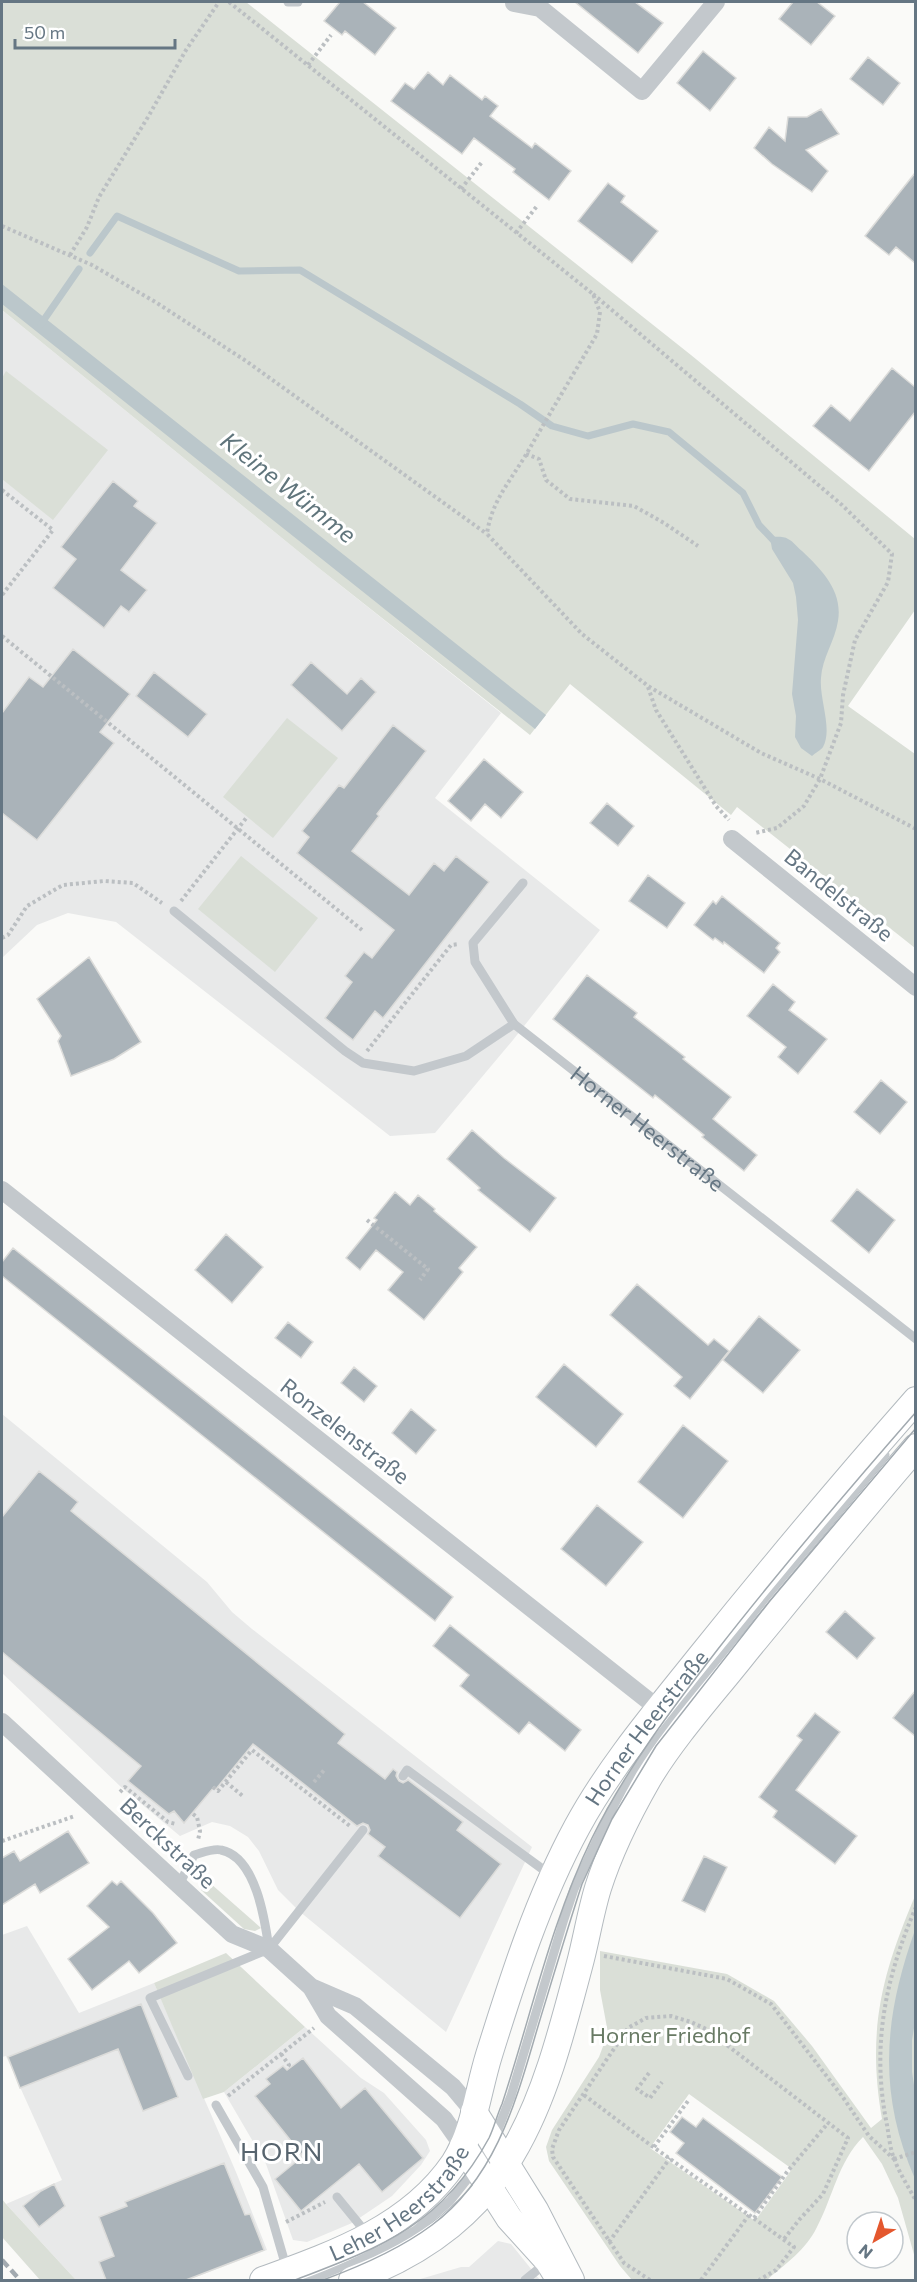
<svg xmlns="http://www.w3.org/2000/svg" width="917" height="2282" font-family="Commissioner,sans-serif">
  <style>
    .built { fill: #e8e9e9 }
    .green { fill: #dadfd7; fill-rule: evenodd }
    .water { fill: #bbc7cb }
    .lines { fill: none; stroke-linecap: round; stroke-linejoin: round }
    .stream { stroke: #bbc7cb; stroke-width: 7 }
    .building { fill: #aab3b9; stroke: #dcdcda; stroke-width: 1.5 }
    .secondary-casing { stroke: #b3babf; stroke-width: 28 }
    .path { stroke: #bbbfc2; stroke-width: 4; stroke-dasharray: 3 3; stroke-linecap: butt }
    .lane { stroke: #c3c8cc; stroke-width: 9 }
    .street { stroke: #c3c8cc; stroke-width: 18 }
    .secondary { stroke: #fff; stroke-width: 26 }
    .tram { stroke: #a2aab0; stroke-width: 1.5 }
    .rail { stroke: #a2aab0; stroke-width: 4.5; stroke-dasharray: 9 4.5; stroke-linecap: butt }
    .labels { text-anchor: middle; stroke-width: 6; stroke-linejoin: round; paint-order: stroke }
    .street-label { font-size: 22px; fill: #657683; stroke: #fff }
    .park-label { font-size: 22px; fill: #687a64; stroke: #fff }
    .water-label { font-size: 24px; font-style: italic; fill: #60757c; stroke: #fff }
    .quarter-label { font-size: 26px; letter-spacing: 1.5px; fill: #57646e; stroke: #fff }
  </style>
  <rect width="100%" height="100%" fill="#fafaf8"/>
  <path class="built" d="M2 310 320 569 501 713 435 798 600 930 513 1040 435 1133 390 1136 116 922 68 913 37 925 2 958Z
    M2 1414 207 1582 232 1612 252 1629 532 1847 446 2032 299 1911 278 1890 259 1851 248 1837 230 1826 212 1822 180 1836 121 1787 2 1673Z
    M27 1926 79 2013 154 1983 236 2172 267 2250 188 2280H76L6 2204 62 2180 6 2056 2 2057V1935Z
    M305 2027 361 2078 384 2093 426 2140 430 2151 421 2165 392 2196 352 2223 307 2242 293 2240 266 2164 224 2092Z
    M498 2241 511 2244 540 2280H417L461 2267H469Z"/>
  <path class="green" d="M2 2H246L691 355 915 539V610L848 706 915 754V948L737 807 731 815 570 684 530 735 320 569 2 310Z
    M6 371 108 450 53 520 2 479V378Z
    M287 718 338 758 273 838 223 797Z
    M241 856 318 918 275 972 198 909Z
    M202 1876 261 1928 255 1931 244 1929 201 1890Z
    M915 1896V2258L898 2198 882 2164 863 2137C838 2162 833 2197 817 2227 806 2250 785 2264 767 2280H632L620 2266 549 2161 546 2147 552 2130 599 2057 608 2033 600 1990V1951L727 1974 774 2001 812 2046 871 2128 882 2119C867 2032 881 1976 915 1896ZM689 2094 792 2169 755 2221 650 2148Z
    M226 1953 305 2027 224 2092 203 2099 154 1983Z
    M2 2199 6 2204 76 2280H40L2 2237Z"/>
  <path class="water" d="M2 284 546 715 535 729 2 304Z
    M770 537C775 537 784 536 788 539 793 541 798 548 802 551 822 570 843 591 838 621 835 641 822 658 821 678 819 699 833 729 823 747 821 750 815 753 812 756L801 748 795 737 796 716 792 694 798 620 796 597 793 583 772 549Z
    M915 1930 916 2016 912 2040V2072L916 2098 915 2179C877 2092 884 2017 915 1930Z"/>
  <g class="lines">
    <path class="stream" d="M90 253 117 216 239 271 300 270 520 404 552 426 588 436 633 424 669 432 743 493 759 525 776 543
      M41 324 79 269"/>
  </g>
  <path class="building" d="M340 2H363L396 28 375 55 345 31 342 35 324 21Z
    M575 2H635L663 23 638 53Z
    M793 2H817L835 16 811 45 779 19Z
    M703 51 736 78 710 111 677 83Z
    M868 57 900 83 883 105 850 79Z
    M428 72 443 85 450 75 482 100 485 96 498 106 490 116 532 148 535 143 571 171 549 200 513 172 515 169 474 138 462 154 391 101 405 83 414 89Z
    M821 109 839 134 806 150 828 171 812 192 772 164 754 148 769 127 785 141 788 117H807Z
    M915 173V263L896 247 889 255 865 236Z
    M608 183 625 196 621 202 658 231 632 263 578 221Z
    M892 368 915 387V412L869 471 813 426 831 405 850 421Z
    M113 481 138 501 134 506 157 523 121 570 147 590 129 612 121 606 104 628 53 588 76 559 61 547Z
    M73 649 130 694 100 732 114 743 37 840 2 813V713L29 677 43 687Z
    M311 662 347 694 361 678 376 692 342 731 291 685Z
    M154 672 207 714 188 737 136 696Z
    M393 725 426 751 377 814 379 816 352 851 409 895 434 863 444 871 456 856 489 882 383 1018 375 1011 353 1040 325 1018 352 982 345 976 364 952 372 958 394 930 297 853 309 837 302 831 339 785 344 788Z
    M484 759 523 792 501 818 485 804 471 821 448 801Z
    M607 803 634 826 618 846 590 823Z
    M648 875 685 903 667 928 629 901Z
    M722 896 780 943 776 948 780 952 764 973 724 942 723 944 715 938 713 940 694 925 713 901 716 904Z
    M89 957 141 1042 114 1059 71 1076 58 1041 61 1036 37 999Z
    M587 975 637 1013 634 1017 685 1057 683 1059 731 1097 713 1119 757 1155 744 1171 702 1137 704 1135 655 1095 653 1098 553 1019Z
    M773 984 795 1002 789 1010 827 1039 798 1074 778 1057 786 1047 747 1016Z
    M881 1080 907 1102 880 1134 854 1112Z
    M472 1130 504 1158 556 1198 530 1232 478 1190 480 1188 447 1159Z
    M857 1189 895 1220 869 1253 831 1221Z
    M395 1192 410 1205 418 1195 435 1209 434 1211 477 1247 459 1268 463 1272 424 1320 388 1290 403 1272 376 1250 360 1270 346 1258 377 1220 374 1218Z
    M226 1234 263 1267 232 1303 195 1270Z
    M13 1248 453 1597 435 1621 2 1276V1262Z
    M637 1284 708 1345 714 1339 729 1351 690 1399 674 1386 682 1377 610 1315Z
    M759 1316 800 1350 763 1393 723 1360Z
    M288 1322 313 1342 301 1358 275 1338Z
    M564 1364 623 1414 596 1447 536 1397Z
    M354 1367 377 1386 364 1402 341 1383Z
    M411 1409 436 1430 416 1454 392 1433Z
    M683 1425 728 1461 683 1518 638 1482Z
    M39 1471 78 1502 71 1511 345 1734 338 1743 385 1779 393 1769 397 1772 396 1776 399 1781 403 1783 408 1780 463 1822 457 1830 501 1864 460 1918 378 1856 385 1847 368 1834 370 1830 368 1825 363 1823 357 1826 253 1744 216 1789 214 1787 184 1823 174 1811 169 1814 128 1781 141 1766 2 1652V1517Z
    M597 1505 643 1542 606 1586 561 1549Z
    M845 1611 875 1638 857 1659 826 1632Z
    M450 1625 581 1730 565 1751 529 1722 519 1734 460 1686 469 1675 433 1646Z
    M915 1691V1736L893 1718Z
    M815 1713 840 1732 796 1790 857 1836 835 1864 773 1817 777 1811 759 1797 802 1740 797 1736Z
    M68 1831 89 1863 40 1893 35 1884 2 1905V1858L14 1851 20 1861Z
    M704 1856 727 1867 705 1912 682 1901Z
    M112 1881 117 1885 121 1881 153 1913 177 1943 139 1973 129 1961 92 1990 68 1959 109 1927 87 1906Z
    M141 2004 178 2097 143 2111 118 2049 20 2088 8 2057Z
    M303 2058 341 2108 365 2088 423 2158 382 2192 359 2164 301 2211 275 2179 303 2156 255 2096 270 2084 266 2079 283 2066 287 2070Z
    M682 2117 696 2127 703 2118 782 2177 755 2213 676 2153 684 2143 670 2132Z
    M224 2163 245 2215 250 2214 264 2250 186 2280H106L99 2262 114 2256 99 2217 127 2206 125 2202Z
    M54 2184 65 2206 39 2227 23 2206 41 2191Z"/>
  <g class="lines">
    <defs>
      <g id="secondary">
        <path d="M474 2112 535 2210 571 2280"/>
        <path d="M463 2146 509 2218 548 2261 556 2274"/>
        <path id="s2" d="M263 2280C332 2255 410 2228 454 2163 474 2132 478 2090 489 2055 513 1978 538 1899 577 1827 610 1766 657 1711 700 1657 770 1570 842 1484 916 1400"/>
        <path d="M352 2280C513 2219 541 2112 581 1959 587 1935 591 1911 598 1888 610 1850 628 1814 648 1779 675 1734 713 1693 746 1651 802 1583 858 1514 916 1447"/>
      </g>
    </defs>
    <use href="#secondary" class="secondary-casing"/>
    <path class="path" d="M229 2 593 294 600 312 597 334C574 373 550 413 527 453 511 480 491 502 487 534L582 634 648 686 761 753 820 779 916 829
      M308 65 331 35
      M461 189 482 162
      M2 226 92 265 157 303 246 361 487 534
      M516 233 537 206
      M70 255 87 227 99 197 148 117 186 50 219 2
      M593 294 842 505 892 554 888 582 855 640 843 695 841 723 820 779 804 806 777 828 755 833
      M526 454 539 459 546 480 570 499 634 506 664 523 698 546
      M2 490 53 530 2 595
      M2 636 362 930
      M648 687 656 710 716 806 729 820
      M181 901 247 817
      M2 938 8 935 27 906 63 885 104 881 133 883 162 903
      M367 1051 451 945 459 944
      M367 1220 428 1269 420 1280
      M226 1782 244 1797
      M314 1782 325 1769
      M213 1787 218 1791 252 1750 350 1826
      M120 1792 125 1787 168 1822 176 1824
      M193 1814 197 1817 200 1831 198 1840
      M2 1841 75 1816
      M916 1907C885 1979 871 2047 887 2125 889 2136 890 2150 895 2161 900 2174 909 2188 916 2201
      M604 1956 727 1979 771 2004 842 2096 869 2136 894 2159
      M281 2054 289 2065 286 2068
      M649 2073 637 2089 650 2098 662 2082
      M584 2095 649 2144 794 2247 776 2270 759 2280
      M228 2096 314 2028
      M654 2147 688 2101
      M894 2159 916 2152
      M754 2218 787 2172 828 2123
      M286 2222 325 2202
      M609 2242 670 2158
      M650 2280 624 2263 553 2157 552 2149 559 2130 628 2028 646 2018 671 2016 691 2022 706 2029 848 2138 823 2194 799 2220 784 2239
      M701 2280 749 2215"/>
    <g class="lane">
      <path d="M288 2H298"/>
      <path id="s1" d="M523 883 473 943 475 962 514 1024 916 1339"/>
      <path d="M174 911 345 1051 363 1063 414 1071 466 1056 514 1024"/>
      <path d="M403 1776 407 1770 552 1876"/>
      <path d="M179 1885 194 1855C202 1853 213 1848 221 1850 256 1857 265 1920 269 1949"/>
      <path d="M188 2076 150 1998 269 1949 363 1830"/>
      <path d="M216 2105 263 2187 287 2270"/>
      <path d="M337 2197 368 2235"/>
      <path d="M309 2280 378 2252 416 2230 450 2201 477 2167 493 2142 511 2096 564 1919 574 1889 611 1810 662 1730 765 1598 885 1455"/>
      <path d="M525 2280 546 2263"/>
    </g>
    <path class="street" d="M514 3 540 8 642 91 716 2
      M732 839 916 987
      M2 1190 659 1709
      M2 1722 232 1934 269 1949 311 1987 355 2006 453 2087 474 2112
      M311 1987 328 2016 444 2119 463 2146"/>
    <use href="#secondary" class="secondary"/>
    <path class="tram" d="M295 2280C381 2247 442 2225 489 2138 494 2128 497 2115 502 2104 531 2016 551 1922 592 1838 626 1769 671 1710 718 1649 781 1568 848 1490 916 1412
      M323 2280C361 2266 400 2249 432 2225 498 2176 517 2097 539 2023 553 1977 567 1930 582 1884L612 1819 656 1746 769 1602 916 1428"/>
    <path class="rail" d="M2 2260 20 2280"/>
  </g>
  <g class="labels">
    <g class="street-label">
      <text transform="translate(839 895) rotate(39)" y="8">Bandelstraße</text>
      <text dy="8" stroke="none"><textPath href="#s1" startOffset="340">Horner Heerstraße</textPath></text>
      <text transform="translate(345 1431) rotate(38)" y="8">Ronzelenstraße</text>
      <text dy="8" stroke="none"><textPath href="#s2" startOffset="708">Horner Heerstraße</textPath></text>
      <text transform="translate(168 1843) rotate(43)" y="8">Berckstraße</text>
      <text dy="8" stroke="none"><textPath href="#s2" startOffset="159">Leher Heerstraße</textPath></text>
    </g>
    <g class="park-label">
      <text x="670" y="2043">Horner Friedhof</text>
    </g>
    <g class="water-label">
      <text transform="translate(288 488) rotate(38)" y="8">Kleine Wümme</text>
    </g>
    <g class="quarter-label">
      <text x="282" y="2161">HORN</text>
    </g>
  </g>
  <rect width="917" height="2282" fill="none" stroke="#657683" stroke-width="6"/>
  <g transform="translate(875 2240) rotate(219)"><circle r="28" fill="#ffffff" stroke="#c1c8cd" stroke-width="1.5"/>
  <path d="M0-4.5L10 22L0 15L-10 22Z" fill="#e4572e"/>
  <text y="-9" font-size="16" font-weight="bold" text-anchor="middle" fill="#657683">N</text>
  </g>
  <path d="M15 39v9h160v-9" fill="none" stroke="#657683" stroke-width="3"/>
  <text x="24" y="39" font-size="18" fill="#657683" stroke="#ffffff" stroke-width="4.5" paint-order="stroke">50 m</text>
</svg>
